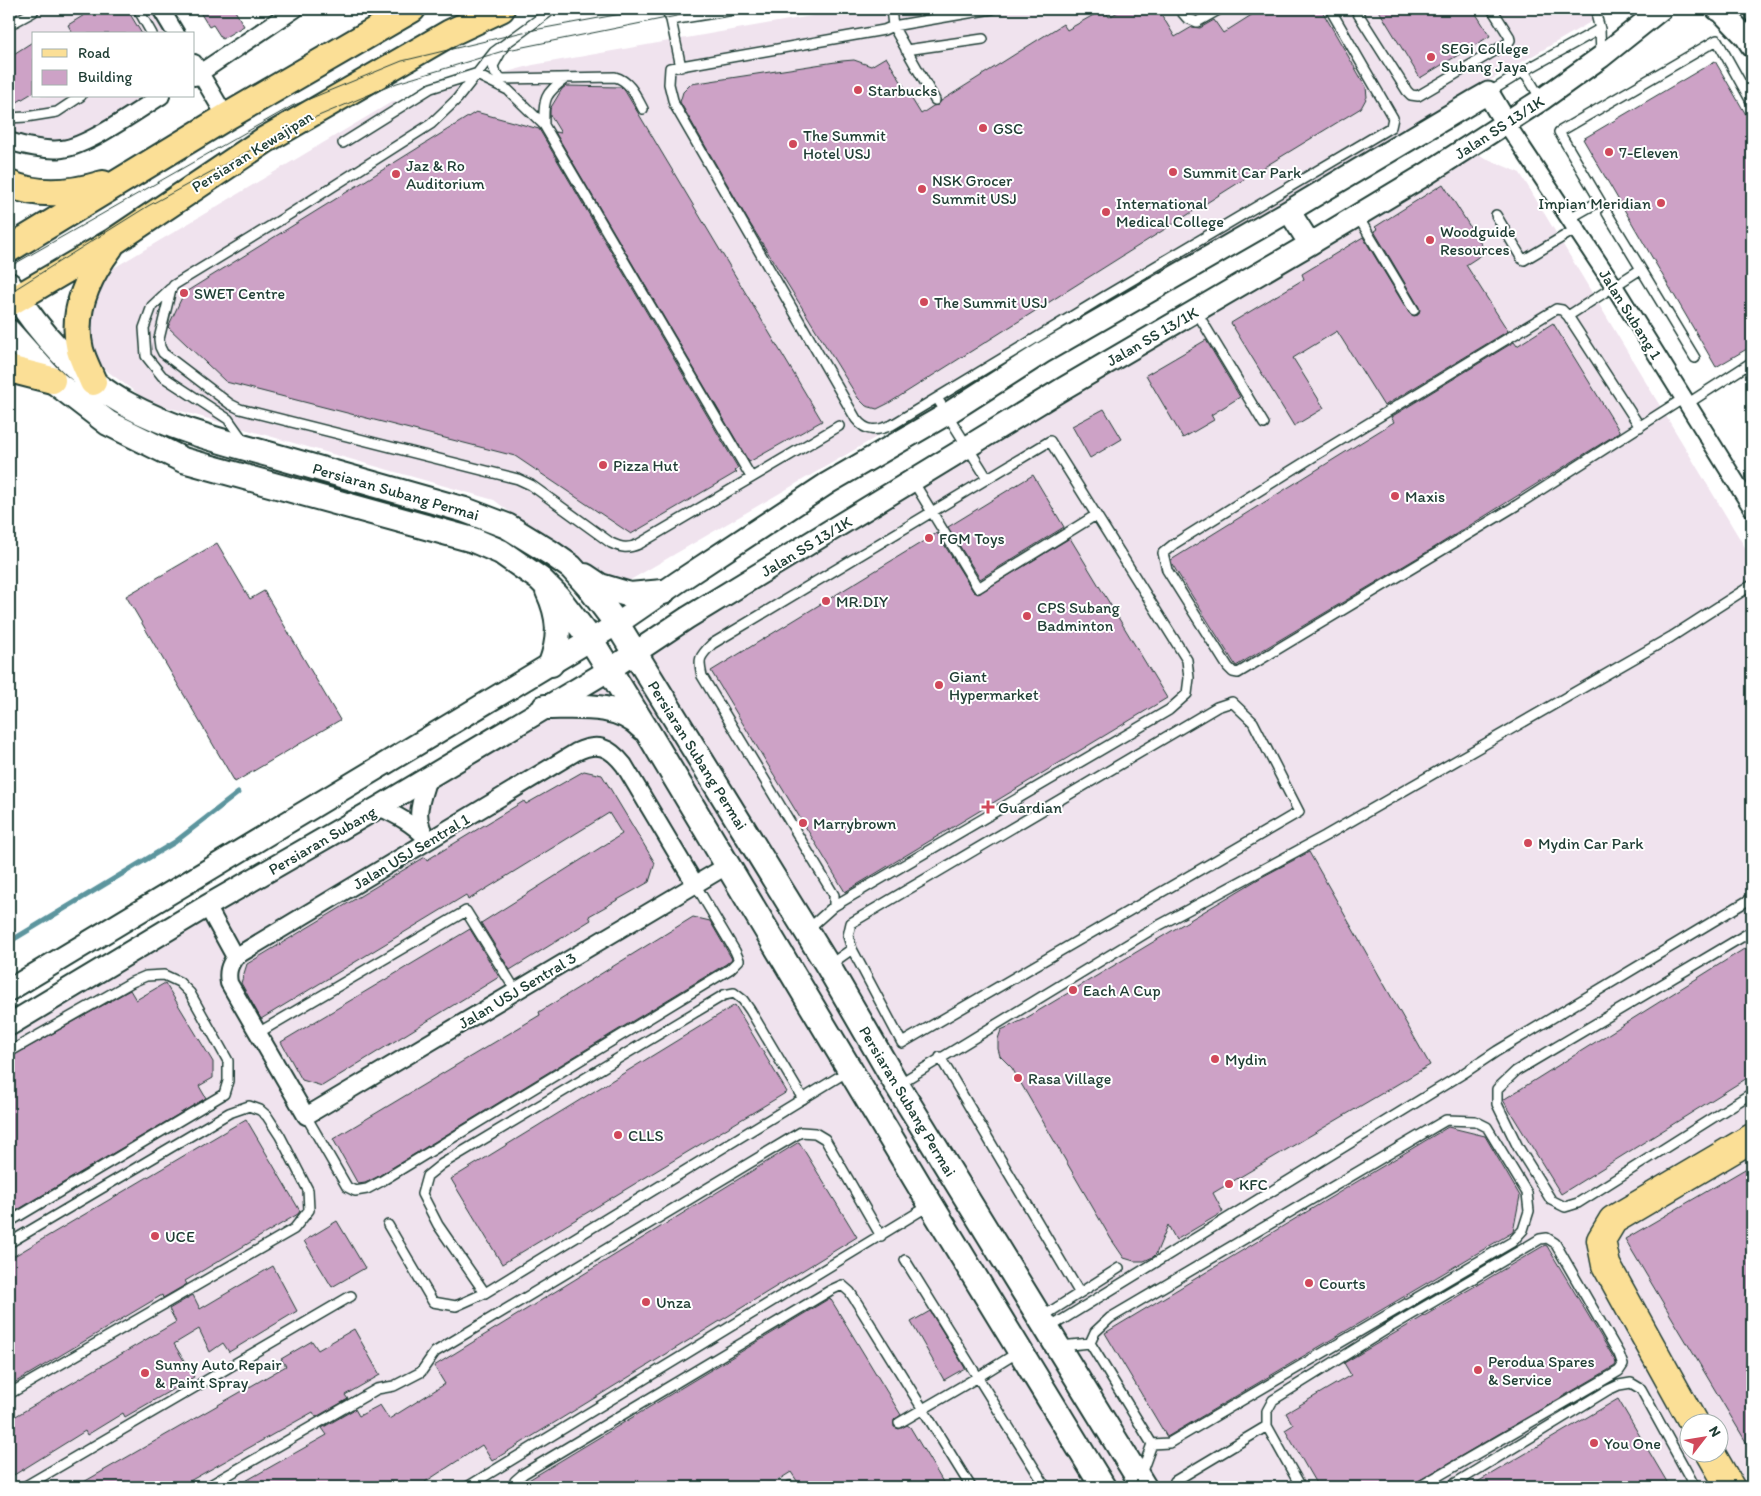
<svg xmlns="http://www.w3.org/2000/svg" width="1761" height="1496" font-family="Itim,sans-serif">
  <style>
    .built { fill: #f0e3ee; fill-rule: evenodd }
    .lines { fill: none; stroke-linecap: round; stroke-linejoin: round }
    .stream { stroke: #5b959e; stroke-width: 5 }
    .building { fill: #cda2c6; stroke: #1f3d34 }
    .service-casing { stroke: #1f3d34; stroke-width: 12 }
    .minor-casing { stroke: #1f3d34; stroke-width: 20 }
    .tertiary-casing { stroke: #1f3d34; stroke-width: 25 }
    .secondary-casing { stroke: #1f3d34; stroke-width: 28 }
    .primary-casing { stroke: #1f3d34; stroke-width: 30 }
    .motorway-casing { stroke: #1f3d34; stroke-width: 31 }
    .service { stroke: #fff; stroke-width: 9 }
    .minor { stroke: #fff; stroke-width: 16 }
    .tertiary { stroke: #fff; stroke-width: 21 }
    .secondary { stroke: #fff; stroke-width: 24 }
    .primary { stroke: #fbdf96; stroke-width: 26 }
    .motorway { stroke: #fbdf96; stroke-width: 28 }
    .tram { stroke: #1f3d34; stroke-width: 1 }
    .poi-dot { fill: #d1495b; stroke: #fff; stroke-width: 2 }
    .labels { text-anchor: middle; stroke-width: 4; stroke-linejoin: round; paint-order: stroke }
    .poi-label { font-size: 16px; fill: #1f3d34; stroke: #fff; text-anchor: start }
    .street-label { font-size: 16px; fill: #1f3d34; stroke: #fff }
  </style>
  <rect width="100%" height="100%" fill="#fff"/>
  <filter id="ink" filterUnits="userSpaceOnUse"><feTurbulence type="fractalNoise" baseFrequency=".02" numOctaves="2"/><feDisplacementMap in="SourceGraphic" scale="10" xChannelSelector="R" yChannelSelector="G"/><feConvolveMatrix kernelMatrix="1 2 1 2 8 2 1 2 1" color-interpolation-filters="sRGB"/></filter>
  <g filter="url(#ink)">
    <path class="built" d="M9 9H152L167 34H34V96H145L87 133 61 143 26 138 9 133Z
      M851 9H1613L613 590 494 500 149 402 103 368 88 349 85 324 97 278 390 103 533 65Z
      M1472 152 1520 173 1752 559V1487H9V1036ZM1688 1424H1718V1454H1688Z"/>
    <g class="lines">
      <path class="stream" d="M9 942 175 842 238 793"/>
    </g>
    <path class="building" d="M94 9H127L142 34H73L68 25Z
      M198 9H234L244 26 222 39 213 25 209 27Z
      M1104 9 1109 17 1123 9H1158L1175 37 1192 27 1200 28 1214 20 1223 33 1261 9H1321L1366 87 1367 97 1361 108 1243 180 889 403 877 409 866 406 858 398 749 222 680 102 683 92 691 84 842 61 854 60 871 66 886 57 921 114 933 106 938 105 941 101 1063 24 1067 30Z
      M1378 9H1473L1490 36 1420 78Z
      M34 41V92L9 107V57Z
      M1715 61 1752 125V346L1716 367 1583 139Z
      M566 86 621 87 625 91 822 421 749 462 555 132 561 133 550 115V109L562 89Z
      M476 112 539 129 738 468 735 470 737 472 631 534 515 456 226 382 168 327 184 293Z
      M1443 184 1486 252 1466 265 1508 331 1384 406 1337 331 1293 358 1324 408 1294 426 1231 323 1304 279 1302 274 1363 237 1409 313 1414 316 1418 315 1420 310 1419 307 1374 231 1377 229 1375 227Z
      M1553 323 1620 432 1432 549 1236 666 1172 564 1171 560 1394 422 1391 417 1514 342 1517 346Z
      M1206 340 1240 397 1211 415 1214 420 1183 438 1146 375Z
      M1104 409 1122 439 1090 458 1072 426Z
      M1033 475 1064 527 980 579 948 527Z
      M937 533 973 591 978 594 1070 538 1167 698 845 892 711 671Z
      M217 543 250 599 264 591 340 720 235 782 126 596Z
      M584 771 602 775 655 863 649 882 589 916 591 920 510 970 481 923 622 834 609 813 468 900 466 895 261 1019 241 983 247 964 425 857 427 860 524 801 526 804Z
      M1309 852 1430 1065 1213 1193 1223 1212 1176 1240 1168 1225 1156 1254 1153 1257 1144 1261H1134L1124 1258 1111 1239 1012 1068 1000 1056 998 1049V1039L1001 1030 1023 1020 1260 878Z
      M693 917 710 921 732 959 726 964 377 1177 365 1183 358 1184 333 1139 540 1015 539 1012Z
      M470 929 499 977 322 1086 302 1080 281 1042Z
      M1752 944V1075L1561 1194 1503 1100Z
      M165 983 213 1062V1078L199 1086 206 1098 9 1215V1058L130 990 136 1000Z
      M735 1005 787 1092 502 1264 451 1179Z
      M246 1119 300 1211 298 1214 185 1281 187 1284 163 1298 162 1295 9 1386V1259Z
      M1448 1127 1485 1136 1520 1196 1513 1232 1167 1437 1105 1333Z
      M799 1142 857 1237 492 1461 482 1445 425 1482 428 1487H235L327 1435 322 1428 355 1409 359 1416 380 1405 389 1419 445 1384 434 1366Z
      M1752 1165V1452L1625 1239Z
      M337 1221 365 1268 332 1287 304 1241Z
      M1545 1245 1547 1246 1615 1360 1616 1364 1615 1366 1408 1487H1318L1285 1430 1293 1425 1286 1413 1351 1375 1344 1363Z
      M273 1266 297 1311 229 1352 223 1343 210 1352 199 1329 174 1344 194 1377 125 1417 123 1413 87 1435 85 1431 14 1475 9 1465V1420L176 1322 169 1309 193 1295 200 1309Z
      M830 1298 901 1415 894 1420V1427L899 1429 907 1425 910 1427 946 1487H801L791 1472 767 1487H522V1484Z
      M930 1311 965 1368 944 1380 911 1322Z
      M354 1329 380 1375 345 1395 348 1399 316 1417 313 1412 179 1487H75L286 1366 281 1359 312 1341 318 1350Z
      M1618 1399 1670 1487H1469Z"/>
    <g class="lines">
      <defs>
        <path id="service" d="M138 9 152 34
          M553 9 494 52 457 99 431 124 282 219 174 285 171 289 159 339 160 347 163 353 230 404 240 409 518 479 531 485 611 543C622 548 628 549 639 544L839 426
          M666 9 671 20 681 67
          M891 9 893 26 884 30 670 68 669 84 674 104 856 419C867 433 877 431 892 425L1102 298 1391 127 1393 118 1330 9
          M1179 9 1187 18 1197 22 1220 9
          M1355 9 1407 91 1411 95 1418 96 1508 43 1510 40 1509 36 1492 9
          M1556 9H1557
          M1597 18 1600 29
          M671 20 740 9
          M9 25 33 12
          M504 46 493 66 495 73 502 79 615 77C630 81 636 96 643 109
          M906 50 983 39
          M1524 71 1600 29 1601 54
          M1488 93 1524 71 1541 99
          M935 100 893 26 992 9
          M9 118 26 117 57 112 81 96
          M544 125C543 99 545 93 566 78
          M343 143 431 88 475 74 508 90 544 125 751 477
          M1607 213 1695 358
          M1357 215 1414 310
          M1496 215 1522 259 1524 260 1576 229
          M1570 218 1600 201 1559 132 1717 40 1752 103
          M170 289 152 306 144 328 146 356 162 376 228 419 245 443
          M1196 311 1264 424
          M1568 316 1641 269
          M937 398 987 478
          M1687 404 1752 362
          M1640 427 1568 316 1562 310 1556 309 1313 457 1174 544 1163 553 1167 570 1228 667 1233 672 1238 673 1517 505 1684 398
          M913 481 978 588 1096 515
          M1232 702 1253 722 1299 812 902 1043 852 949 848 936 851 923 1217 707Z
          M806 931 834 906 1169 710 1187 694 1189 678 1187 660 1050 441 712 644C699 657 698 659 702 676L834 895V906
          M1752 931 1516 1071 1497 1089V1104L1518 1147 1551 1200 1565 1207 1578 1203 1752 1093
          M828 966 852 949
          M258 1033 466 911 516 991
          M9 1052 132 982 146 976 164 975 179 982 190 993 228 1061V1081L224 1094 9 1222
          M940 1057 1079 1292
          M897 1085 1156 927 1325 836 1671 637 1752 585
          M306 1116 347 1187 355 1191 367 1189 380 1182 730 969 739 960 735 951 695 884
          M388 1225 433 1302 456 1306 485 1293 850 1070
          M9 1243 229 1113 249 1106 260 1110 267 1116 280 1136 308 1190 309 1210 294 1229 9 1394
          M905 1260 1046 1487
          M485 1293 438 1225 422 1194 427 1176 442 1164 724 995 734 993 743 1000 750 1010 803 1099
          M1042 1317 1119 1268
          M1049 1328 1464 1073 1497 1051 1752 898
          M1090 1343 1095 1332 1110 1318 1446 1120 1475 1121 1487 1127 1527 1193 1529 1211 1523 1230 1512 1242 1169 1443 1152 1444
          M1061 1346 1090 1343 1152 1444 1141 1474
          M899 1423 978 1377 1020 1351
          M24 1487 351 1296
          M207 1487 377 1389 394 1386 421 1372 435 1352 801 1132 815 1133 825 1139 881 1236
          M467 1487 930 1205
          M516 1487 515 1481 523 1474 831 1290 842 1285 850 1292 859 1306 971 1487
          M788 1487 790 1486
          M1173 1487 1175 1481 1267 1426
          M1301 1487 1267 1426V1411L1273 1400 1392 1326 1540 1239 1547 1238 1555 1243 1619 1354 1623 1365 1619 1371 1419 1487
          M1449 1487 1608 1390 1619 1385 1631 1383 1641 1389 1695 1487"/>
        <path id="minor" d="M161 9 176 34
          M194 63 226 117
          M194 77 295 9
          M1506 123 1614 286 1752 508
          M9 141C23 146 48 151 62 149 88 146 137 111 161 96
          M428 778C420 804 413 816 428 841
          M379 807C396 815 412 823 425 837
          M695 884 624 765C609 746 597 742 576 752L235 957C229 966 227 972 229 983L306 1116 728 865
          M207 906 235 957"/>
        <path id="tertiary" d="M1717 9 1721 11 1746 37 1752 46
          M1289 211 1310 244
          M9 990 617 624 678 582 828 483 947 414 1042 353 1289 211 1474 101 1488 93 1506 123
          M9 1025 207 906 379 807 609 670 687 618 1064 388 1310 244 1423 176 1541 100 1601 57 1661 9"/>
        <path id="secondary" d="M9 285C37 330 80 380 128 405 174 430 225 442 275 456 338 474 401 492 465 510L507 526 551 553 571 567 589 587 617 624 828 966 897 1085 1144 1487
          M9 332 52 380 108 423 183 460 473 540 501 552 540 579 557 596 591 640 649 734 931 1205 1103 1487
          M585 576 600 586 630 595 663 592
          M548 591C560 617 561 637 551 664
          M545 707C578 707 618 702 643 728"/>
        <path id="primary" d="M9 184C39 197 73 193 103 184
          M9 249 226 117 412 9
          M9 303 113 242 265 140 450 33 501 9
          M9 369 52 380
          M93 382C89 372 83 361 80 350 71 312 88 276 110 247"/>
        <path id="motorway" d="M1694 1424 1606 1265 1601 1240 1613 1220 1752 1138
          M1711 1454 1730 1487"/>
      </defs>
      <use href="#service" class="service-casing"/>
      <use href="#minor" class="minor-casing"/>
      <use href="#tertiary" class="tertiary-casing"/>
      <use href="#secondary" class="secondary-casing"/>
      <use href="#primary" class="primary-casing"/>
      <use href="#motorway" class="motorway-casing"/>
      <use href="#service" class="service"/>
      <use href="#minor" class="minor"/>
      <use href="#tertiary" class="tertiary"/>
      <use href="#secondary" class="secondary"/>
      <use href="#primary" class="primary"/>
      <use href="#motorway" class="motorway"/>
      <path class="tram" d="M9 267 292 106 402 61 523 32 648 9
        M9 293 148 206 297 125 397 83 503 51 711 9"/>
    </g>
  </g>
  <g class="poi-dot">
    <circle cx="1431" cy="57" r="5"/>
    <circle cx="858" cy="90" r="5"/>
    <circle cx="983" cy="128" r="5"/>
    <circle cx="793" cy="144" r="5"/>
    <circle cx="1609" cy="152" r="5"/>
    <circle cx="1173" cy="172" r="5"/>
    <circle cx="396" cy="174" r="5"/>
    <circle cx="922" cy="189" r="5"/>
    <circle cx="1661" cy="203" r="5"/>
    <circle cx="1106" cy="212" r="5"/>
    <circle cx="1430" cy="240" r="5"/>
    <circle cx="184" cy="293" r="5"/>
    <circle cx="924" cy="302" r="5"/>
    <circle cx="603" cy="465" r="5"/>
    <circle cx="1395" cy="496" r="5"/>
    <circle cx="929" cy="538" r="5"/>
    <circle cx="826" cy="601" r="5"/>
    <circle cx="1027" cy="616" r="5"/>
    <circle cx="939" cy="685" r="5"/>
    <path d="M985.5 799.5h5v5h5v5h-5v5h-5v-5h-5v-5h5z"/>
    <circle cx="803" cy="823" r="5"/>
    <circle cx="1528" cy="843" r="5"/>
    <circle cx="1073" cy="990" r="5"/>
    <circle cx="1215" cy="1059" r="5"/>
    <circle cx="1018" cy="1078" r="5"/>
    <circle cx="618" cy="1135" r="5"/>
    <circle cx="1229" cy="1184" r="5"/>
    <circle cx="155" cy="1236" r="5"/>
    <circle cx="1309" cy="1283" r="5"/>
    <circle cx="646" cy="1302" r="5"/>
    <circle cx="1478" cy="1370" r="5"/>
    <circle cx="145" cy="1373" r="5"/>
    <circle cx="1594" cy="1443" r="5"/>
  </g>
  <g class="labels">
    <g class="poi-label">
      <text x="1441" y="54">SEGi College<tspan x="1441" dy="18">Subang Jaya</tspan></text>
      <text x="868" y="96">Starbucks</text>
      <text x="993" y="134">GSC</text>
      <text x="803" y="141">The Summit<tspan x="803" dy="18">Hotel USJ</tspan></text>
      <text x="1619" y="158">7-Eleven</text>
      <text x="406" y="171">Jaz &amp; Ro<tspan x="406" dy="18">Auditorium</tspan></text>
      <text x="1183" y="178">Summit Car Park</text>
      <text x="932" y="186">NSK Grocer<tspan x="932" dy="18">Summit USJ</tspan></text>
      <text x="1116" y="209">International<tspan x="1116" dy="18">Medical College</tspan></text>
      <text x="1651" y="209" text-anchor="end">Impian Meridian</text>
      <text x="1440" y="237">Woodguide<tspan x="1440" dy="18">Resources</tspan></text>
      <text x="194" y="299">SWET Centre</text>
      <text x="934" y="308">The Summit USJ</text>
      <text x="613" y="471">Pizza Hut</text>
      <text x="1405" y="502">Maxis</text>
      <text x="939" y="544">FGM Toys</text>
      <text x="836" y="607">MR.DIY</text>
      <text x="1037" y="613">CPS Subang<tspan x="1037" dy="18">Badminton</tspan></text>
      <text x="949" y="682">Giant<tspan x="949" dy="18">Hypermarket</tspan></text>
      <text x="998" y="813">Guardian</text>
      <text x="813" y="829">Marrybrown</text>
      <text x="1538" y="849">Mydin Car Park</text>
      <text x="1083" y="996">Each A Cup</text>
      <text x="1225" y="1065">Mydin</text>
      <text x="1028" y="1084">Rasa Village</text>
      <text x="628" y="1141">CLLS</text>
      <text x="1239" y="1190">KFC</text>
      <text x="165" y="1242">UCE</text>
      <text x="1319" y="1289">Courts</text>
      <text x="656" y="1308">Unza</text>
      <text x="1488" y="1367">Perodua Spares<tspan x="1488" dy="18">&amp; Service</tspan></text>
      <text x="155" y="1370">Sunny Auto Repair<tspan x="155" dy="18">&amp; Paint Spray</tspan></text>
      <text x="1604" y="1449">You One</text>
    </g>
    <g class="street-label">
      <text transform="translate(1499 127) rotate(-33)" y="6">Jalan SS 13/1K</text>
      <text transform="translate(252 151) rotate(-32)" y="6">Persiaran Kewajipan</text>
      <text transform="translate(1631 314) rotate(58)" y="6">Jalan Subang 1</text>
      <text transform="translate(1152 336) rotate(-30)" y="6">Jalan SS 13/1K</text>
      <text transform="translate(396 491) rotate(16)" y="6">Persiaran Subang Permai</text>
      <text transform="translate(806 546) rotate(-31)" y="6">Jalan SS 13/1K</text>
      <text transform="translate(698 755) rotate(58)" y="6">Persiaran Subang Permai</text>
      <text transform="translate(322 840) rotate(-30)" y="6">Persiaran Subang</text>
      <text transform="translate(411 851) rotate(-31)" y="6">Jalan USJ Sentral 1</text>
      <text transform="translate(517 990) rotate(-31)" y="6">Jalan USJ Sentral 3</text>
      <text transform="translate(908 1101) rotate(59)" y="6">Persiaran Subang Permai</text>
    </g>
  </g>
  <rect width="1761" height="1496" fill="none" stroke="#fff" stroke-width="30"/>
  <rect x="15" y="15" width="1731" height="1466" fill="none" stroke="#1f3d34" stroke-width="2" filter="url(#ink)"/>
  <rect x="32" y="32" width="162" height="65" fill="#ffffff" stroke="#a5b1ae"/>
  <rect x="42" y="49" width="25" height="8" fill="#fbdf96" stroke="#a5b1ae"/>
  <text x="78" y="58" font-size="15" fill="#1f3d34">Road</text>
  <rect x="42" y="70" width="25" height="15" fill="#cda2c6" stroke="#a5b1ae"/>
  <text x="78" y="82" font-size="15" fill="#1f3d34">Building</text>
  <g transform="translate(1704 1438) rotate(59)"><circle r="24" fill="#ffffff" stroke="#a5b1ae"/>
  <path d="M0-4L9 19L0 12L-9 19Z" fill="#d1495b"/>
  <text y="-8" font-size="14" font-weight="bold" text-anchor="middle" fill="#1f3d34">N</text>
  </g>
</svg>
